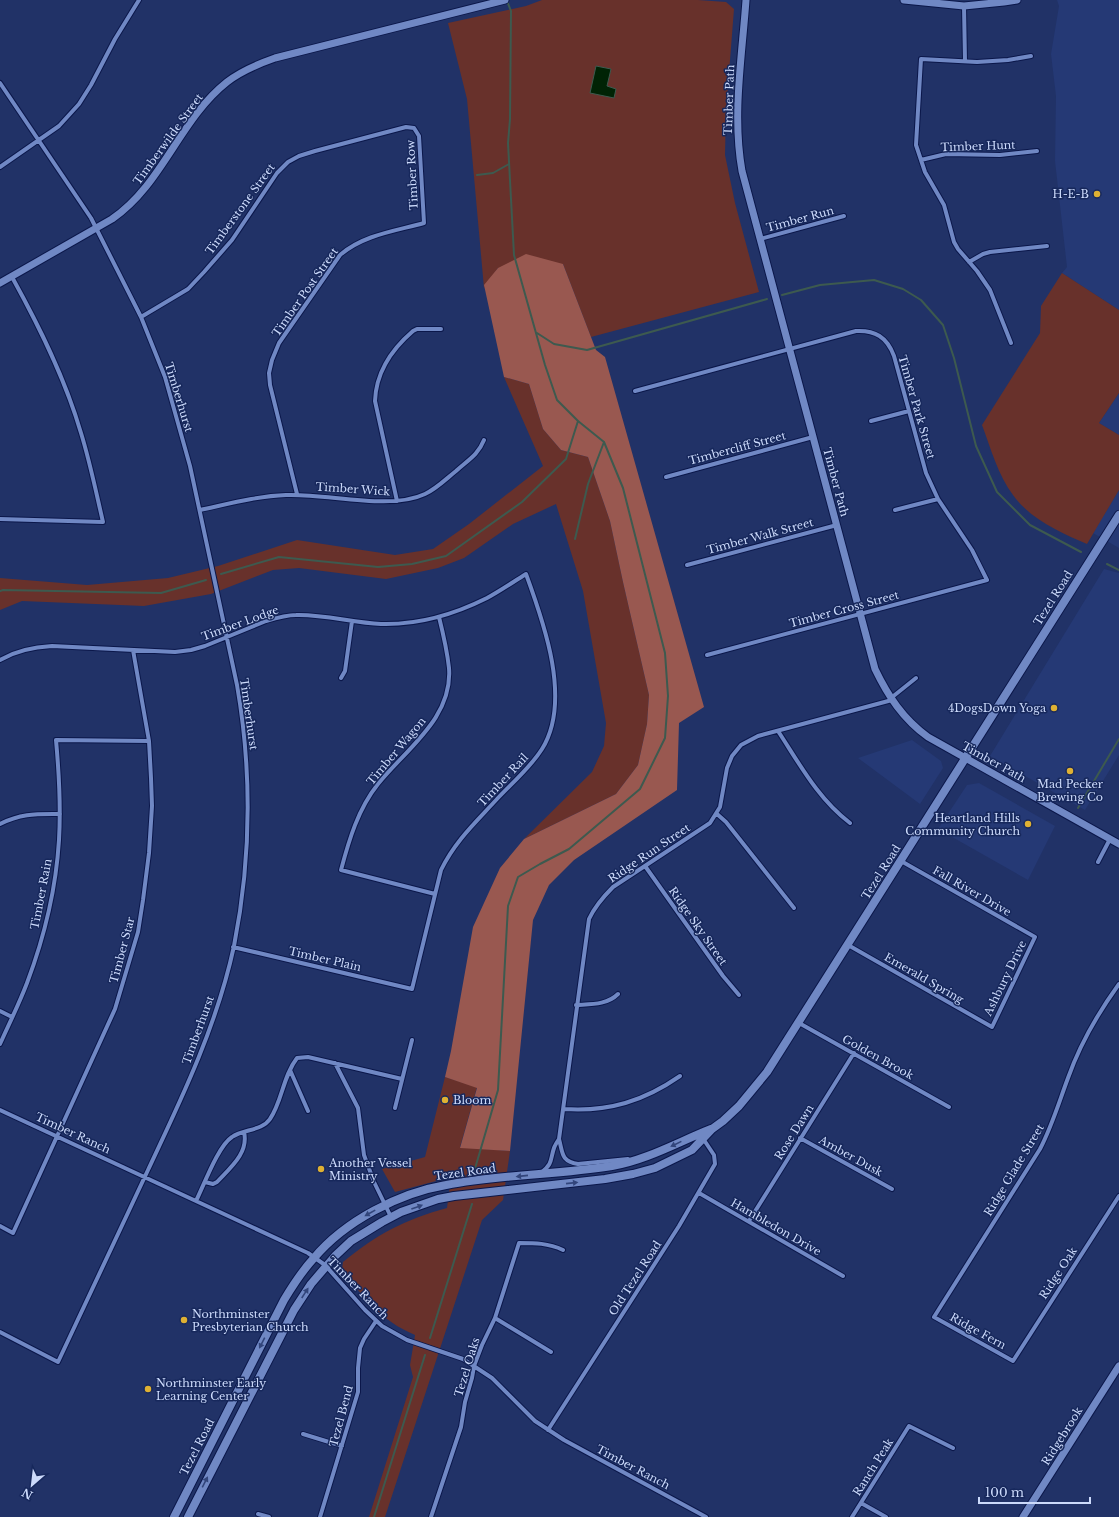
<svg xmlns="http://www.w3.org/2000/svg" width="1119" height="1517" font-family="'Libre Baskerville',serif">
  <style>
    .built { fill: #253975 }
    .green { fill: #68312b }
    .forest { fill: #995850 }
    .water { fill: #002305; stroke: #3d5a4f }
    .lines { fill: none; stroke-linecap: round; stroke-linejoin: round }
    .stream { stroke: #3d5a4f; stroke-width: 2 }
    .minor-casing { stroke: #0b174a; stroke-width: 6 }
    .tertiary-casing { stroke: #0b174a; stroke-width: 9 }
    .secondary-casing { stroke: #0b174a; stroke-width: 10 }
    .minor { stroke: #7088c4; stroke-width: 4 }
    .tertiary { stroke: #7088c4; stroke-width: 7 }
    .secondary { stroke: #7088c4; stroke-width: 8 }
    .oneway { fill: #32457b }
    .poi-dot { fill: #dfb133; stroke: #17285c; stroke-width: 1.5 }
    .labels { text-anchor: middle; stroke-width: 3; stroke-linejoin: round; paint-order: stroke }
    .street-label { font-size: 11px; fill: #ccdafb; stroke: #17285c }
    .poi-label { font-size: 11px; fill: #ccdafb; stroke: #17285c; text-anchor: start }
  </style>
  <rect width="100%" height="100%" fill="#213267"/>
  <path class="built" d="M1057 0H1119V310L1062 273 1067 267 1055 161 1056 96 1051 54 1059 6Z
    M1119 393V435L1099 423Z
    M1119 490V548L1093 533Z
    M1104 569 1119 573V755L1085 810 990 756Z
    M912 740 941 761 943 768 920 804 858 758Z
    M979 783 1055 826 1028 880 938 829 967 785Z"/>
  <path class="green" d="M542 0H698L726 2 734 9 726 111 725 155 735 203 759 292 591 337 563 264 498 268 484 288 467 99 448 23 526 6Z
    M1062 273 1119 310V393L1099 423 1119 435V490L1087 544C1061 533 1030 519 1013 495 998 475 991 449 982 425L1040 333 1041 306Z
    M504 377 529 384 543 429 561 450 588 457 610 521 623 582 649 695 647 724 638 765 616 794 524 839 592 772 604 746 606 723 583 591 556 504 513 524 464 558 438 568 386 579 299 568 273 570 211 594 144 606 22 601 0 610V578L87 585 168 578 218 566 297 540 395 555 433 549 469 524 543 466Z
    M445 1077 477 1087 460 1147 510 1151 503 1200 482 1220 385 1517H369L413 1377 410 1365 415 1335C380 1320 365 1299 342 1270L343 1262C377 1234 404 1220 447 1208L451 1177 395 1192 382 1169 425 1157Z"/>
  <path class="forest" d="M526 254 563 264 596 350 605 357 704 707 679 723 677 790 574 860 549 885 533 920 510 1151 460 1148 477 1088 445 1077 451 1051 473 927 500 868 524 839 616 794 638 765 647 724 649 695 623 582 610 521 588 457 561 450 543 429 529 384 504 377 484 285 498 268Z"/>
  <path class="water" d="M596 66 611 69 607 86 616 89 614 98 590 93Z"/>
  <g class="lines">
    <path class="stream" d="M477 175 493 173 509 164
      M782 295 820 285 874 280 903 289 921 300 943 325 954 358 976 446 997 492 1030 525 1081 552
      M537 333 554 344 587 350 767 299
      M575 539 588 484 604 442
      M1107 564 1119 570
      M221 574 279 557 378 567 412 564 446 556 522 502 566 459 578 421
      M0 591 3 590 161 593 206 580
      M1078 808 1119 739
      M474 1172 498 1090 508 906 518 877 540 864 569 849 640 789 665 738 668 696 665 653 623 488 604 442 578 421 557 400 545 365 514 255 508 143 510 119 511 11 507 1
      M430 1338 472 1204
      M374 1517 425 1355"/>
    <defs>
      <path id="minor" d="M964 6 965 61
        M0 83 91 218 141 317 165 377 190 466 237 685C252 771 251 860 234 946 217 1025 182 1098 148 1170 118 1234 88 1298 58 1362L0 1332
        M921 160 946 154 1000 155 1037 151
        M0 167 59 126 79 104 91 85 115 39 139 0
        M760 239 844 216
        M969 262 983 254 990 252 1047 246
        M141 317 188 289 204 272 232 240 277 173 288 162 299 156 315 151 406 127 414 128 419 136 424 223C395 231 363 235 340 255L279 343 272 360 269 373 270 385 297 494
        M1011 343 990 290 977 271 958 249 954 242 944 205 925 172 916 145 921 59 977 62 1008 60 1031 56
        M635 391 856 331C875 330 887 337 894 356L926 473 938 499 972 550 987 580 707 655
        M871 421 909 411
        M666 477 813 437
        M397 501 375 401C376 373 392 349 413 331L417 329H441
        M200 510C228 504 257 496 286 495 327 493 389 511 425 494 436 489 446 479 456 471 468 460 478 455 484 440
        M895 510 938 499
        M0 519 103 522C96 492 90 462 81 433 65 378 39 326 12 277
        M687 565 837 525
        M0 660C17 650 33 647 52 646L175 652 191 650 205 646 266 621C276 618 286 615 296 615 324 614 353 623 381 624 417 625 455 614 487 598 500 591 513 582 526 574 544 623 572 701 542 749 530 768 512 783 497 799 476 822 455 841 441 870L412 989 233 947
        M341 678 345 671 352 621
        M891 698 916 678
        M778 731C799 763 818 799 850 823
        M717 814 726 822 794 908
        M0 824C21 813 37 814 60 814
        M1098 862 1110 839
        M645 866 723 976 739 995
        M435 894 341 870C349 840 358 809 378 784 406 749 453 718 449 668 447 650 443 633 439 617
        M848 945 992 1027 1035 937 901 861
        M1119 984C1098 1013 1080 1044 1068 1078 1059 1102 1052 1126 1040 1149L934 1317 1013 1361 1119 1196
        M576 1005C591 1004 607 1005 618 994
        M0 1011 12 1017
        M799 1023 949 1107
        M0 1044C9 1024 19 1004 27 983 44 938 56 889 59 840 61 807 59 773 56 740L149 741
        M335 1063 358 1108 364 1155 374 1182 391 1217
        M290 1070 308 1111
        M395 1108 412 1040
        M564 1109C609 1112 644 1101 680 1076
        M0 1110 308 1253 325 1265 365 1310 382 1326 407 1340 463 1359 492 1378 535 1421 564 1440 706 1517
        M800 1138 892 1189
        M559 1139C563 1154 561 1161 578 1164L628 1159
        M542 1172C553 1163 550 1160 554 1148 555 1145 557 1142 559 1139L589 919C595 906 603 897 613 887L710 823 720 807 727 768 732 756 741 745 758 736 892 700
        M205 1182 213 1184 217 1182C230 1168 249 1153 244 1132
        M699 1193 843 1276
        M196 1201C204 1185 218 1146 232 1137 243 1129 262 1131 270 1119 282 1102 283 1076 297 1058L308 1057 402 1079
        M749 1221 854 1053
        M0 1226 13 1233 115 1009 138 932 143 900 149 853 152 806 151 778 149 741 133 650
        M495 1318 551 1352
        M548 1430 679 1226 715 1164 714 1155 702 1137
        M303 1434 342 1446
        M861 1503 886 1517
        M258 1514 269 1517
        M320 1517 358 1392V1368L360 1348 364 1339 376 1321
        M431 1517 461 1427 465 1402 472 1378 474 1366 482 1345 495 1318 519 1243C535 1243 548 1243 563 1250
        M852 1517 909 1426 953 1448"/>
      <path id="tertiary" d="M746 0C742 57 732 115 742 171L875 669C888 696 903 719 928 737L1119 844
        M904 0 964 6 1004 2 1017 0
        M0 283 112 219C163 184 179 120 227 82 241 71 258 64 275 58L505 0
        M1023 1517 1119 1366"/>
      <path id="secondary" d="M174 1517 284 1300C293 1285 302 1271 314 1258 345 1221 399 1193 446 1185 501 1174 557 1175 612 1166 647 1160 678 1142 711 1129
        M188 1517 294 1310 311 1284 335 1256 351 1241 382 1222 401 1212 438 1199 454 1196 605 1179 633 1174 655 1168 692 1150 712 1129 723 1121 739 1106 767 1072 1119 515"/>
    </defs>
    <use href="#minor" class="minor-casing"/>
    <use href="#tertiary" class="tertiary-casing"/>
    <use href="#secondary" class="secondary-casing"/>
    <use href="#minor" class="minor"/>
    <use href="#tertiary" class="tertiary"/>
    <use href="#secondary" class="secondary"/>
  </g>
  <defs><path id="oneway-solid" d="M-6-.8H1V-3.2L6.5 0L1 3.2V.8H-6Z"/></defs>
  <g class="oneway">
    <use href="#oneway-solid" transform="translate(676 1144) rotate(154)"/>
    <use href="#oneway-solid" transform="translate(522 1176) rotate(174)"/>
    <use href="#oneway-solid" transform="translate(572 1183) rotate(-6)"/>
    <use href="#oneway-solid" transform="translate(417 1207) rotate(-20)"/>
    <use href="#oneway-solid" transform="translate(370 1213) rotate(151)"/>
    <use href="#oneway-solid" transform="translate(305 1293) rotate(-57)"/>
    <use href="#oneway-solid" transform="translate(262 1343) rotate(117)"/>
    <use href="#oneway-solid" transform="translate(205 1482) rotate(-63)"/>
  </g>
  <g class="poi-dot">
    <circle cx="1097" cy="194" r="4"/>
    <circle cx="1054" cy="708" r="4"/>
    <circle cx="1070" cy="771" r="4"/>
    <circle cx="1028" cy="824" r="4"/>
    <circle cx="445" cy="1100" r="4"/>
    <circle cx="321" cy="1169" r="4"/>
    <circle cx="184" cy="1320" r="4"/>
    <circle cx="148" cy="1389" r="4"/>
  </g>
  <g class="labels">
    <g class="street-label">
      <text transform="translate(729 100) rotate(-88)" y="4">Timber Path</text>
      <text transform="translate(168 139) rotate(-54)" y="4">Timberwilde Street</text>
      <text transform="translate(978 146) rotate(-2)" y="4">Timber Hunt</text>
      <text transform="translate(412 175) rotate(-93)" y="4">Timber Row</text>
      <text transform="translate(240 209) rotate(-54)" y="4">Timberstone Street</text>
      <text transform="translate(800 219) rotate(-15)" y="4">Timber Run</text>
      <text transform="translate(305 292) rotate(-55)" y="4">Timber Post Street</text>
      <text transform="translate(179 397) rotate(73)" y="4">Timberhurst</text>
      <text transform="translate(917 407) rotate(74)" y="4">Timber Park Street</text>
      <text transform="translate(737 448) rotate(-15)" y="4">Timbercliff Street</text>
      <text transform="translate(836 482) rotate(75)" y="4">Timber Path</text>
      <text transform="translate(353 489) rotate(4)" y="4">Timber Wick</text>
      <text transform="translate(760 536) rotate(-15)" y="4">Timber Walk Street</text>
      <text transform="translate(1053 598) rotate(-58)" y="4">Tezel Road</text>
      <text transform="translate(844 609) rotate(-15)" y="4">Timber Cross Street</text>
      <text transform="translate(240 623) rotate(-20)" y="4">Timber Lodge</text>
      <text transform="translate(249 714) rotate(82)" y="4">Timberhurst</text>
      <text transform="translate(396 751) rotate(-50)" y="4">Timber Wagon</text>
      <text transform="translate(994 762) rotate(29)" y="4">Timber Path</text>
      <text transform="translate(503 780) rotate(-47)" y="4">Timber Rail</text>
      <text transform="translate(649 853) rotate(-34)" y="4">Ridge Run Street</text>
      <text transform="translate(881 872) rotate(-58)" y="4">Tezel Road</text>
      <text transform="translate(972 891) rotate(30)" y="4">Fall River Drive</text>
      <text transform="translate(41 894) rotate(-79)" y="4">Timber Rain</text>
      <text transform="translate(698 926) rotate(55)" y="4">Ridge Sky Street</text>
      <text transform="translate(122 950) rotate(-75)" y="4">Timber Star</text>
      <text transform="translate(325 959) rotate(13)" y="4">Timber Plain</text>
      <text transform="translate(924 978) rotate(30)" y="4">Emerald Spring</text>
      <text transform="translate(1005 978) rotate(-64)" y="4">Ashbury Drive</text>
      <text transform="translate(198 1030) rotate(-70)" y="4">Timberhurst</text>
      <text transform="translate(878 1057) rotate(29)" y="4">Golden Brook</text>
      <text transform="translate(794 1132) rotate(-58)" y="4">Rose Dawn</text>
      <text transform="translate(73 1133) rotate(25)" y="4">Timber Ranch</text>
      <text transform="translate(851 1156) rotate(29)" y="4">Amber Dusk</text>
      <text transform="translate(1014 1170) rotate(-59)" y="4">Ridge Glade Street</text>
      <text transform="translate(465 1172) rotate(-8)" y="4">Tezel Road</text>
      <text transform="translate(776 1227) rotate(30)" y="4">Hambledon Drive</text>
      <text transform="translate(1058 1273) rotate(-57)" y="4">Ridge Oak</text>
      <text transform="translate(635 1278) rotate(-57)" y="4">Old Tezel Road</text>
      <text transform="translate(358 1288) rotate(46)" y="4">Timber Ranch</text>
      <text transform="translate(978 1331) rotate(29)" y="4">Ridge Fern</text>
      <text transform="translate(467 1367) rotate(-73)" y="4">Tezel Oaks</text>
      <text transform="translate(341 1416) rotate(-75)" y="4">Tezel Bend</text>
      <text transform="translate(1062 1436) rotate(-58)" y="4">Ridgebrook</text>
      <text transform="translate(197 1447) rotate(-63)" y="4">Tezel Road</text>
      <text transform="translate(633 1467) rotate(28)" y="4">Timber Ranch</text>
      <text transform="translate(873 1467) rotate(-58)" y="4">Ranch Peak</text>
    </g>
    <g class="poi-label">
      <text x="1089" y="198" text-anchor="end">H-E-B</text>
      <text x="1046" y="712" text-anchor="end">4DogsDown Yoga</text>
      <text x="1070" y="788" text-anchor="middle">Mad Pecker<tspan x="1070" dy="13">Brewing Co</tspan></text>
      <text x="1020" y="822" text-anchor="end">Heartland Hills<tspan x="1020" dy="13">Community Church</tspan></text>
      <text x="453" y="1104">Bloom</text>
      <text x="329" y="1167">Another Vessel<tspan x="329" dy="13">Ministry</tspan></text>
      <text x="192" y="1318">Northminster<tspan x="192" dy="13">Presbyterian Church</tspan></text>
      <text x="156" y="1387">Northminster Early<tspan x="156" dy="13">Learning Center</tspan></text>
    </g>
  </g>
  <g transform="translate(32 1485) rotate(208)" stroke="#17285c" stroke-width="3" paint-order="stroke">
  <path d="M0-3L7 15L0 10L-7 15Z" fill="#ccdafb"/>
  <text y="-6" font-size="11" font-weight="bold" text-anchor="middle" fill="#ccdafb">N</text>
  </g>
  <path d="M979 1497v6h111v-6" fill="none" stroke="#ccdafb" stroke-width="2"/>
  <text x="985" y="1497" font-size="12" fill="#ccdafb" stroke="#17285c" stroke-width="3" paint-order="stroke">100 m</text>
</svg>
